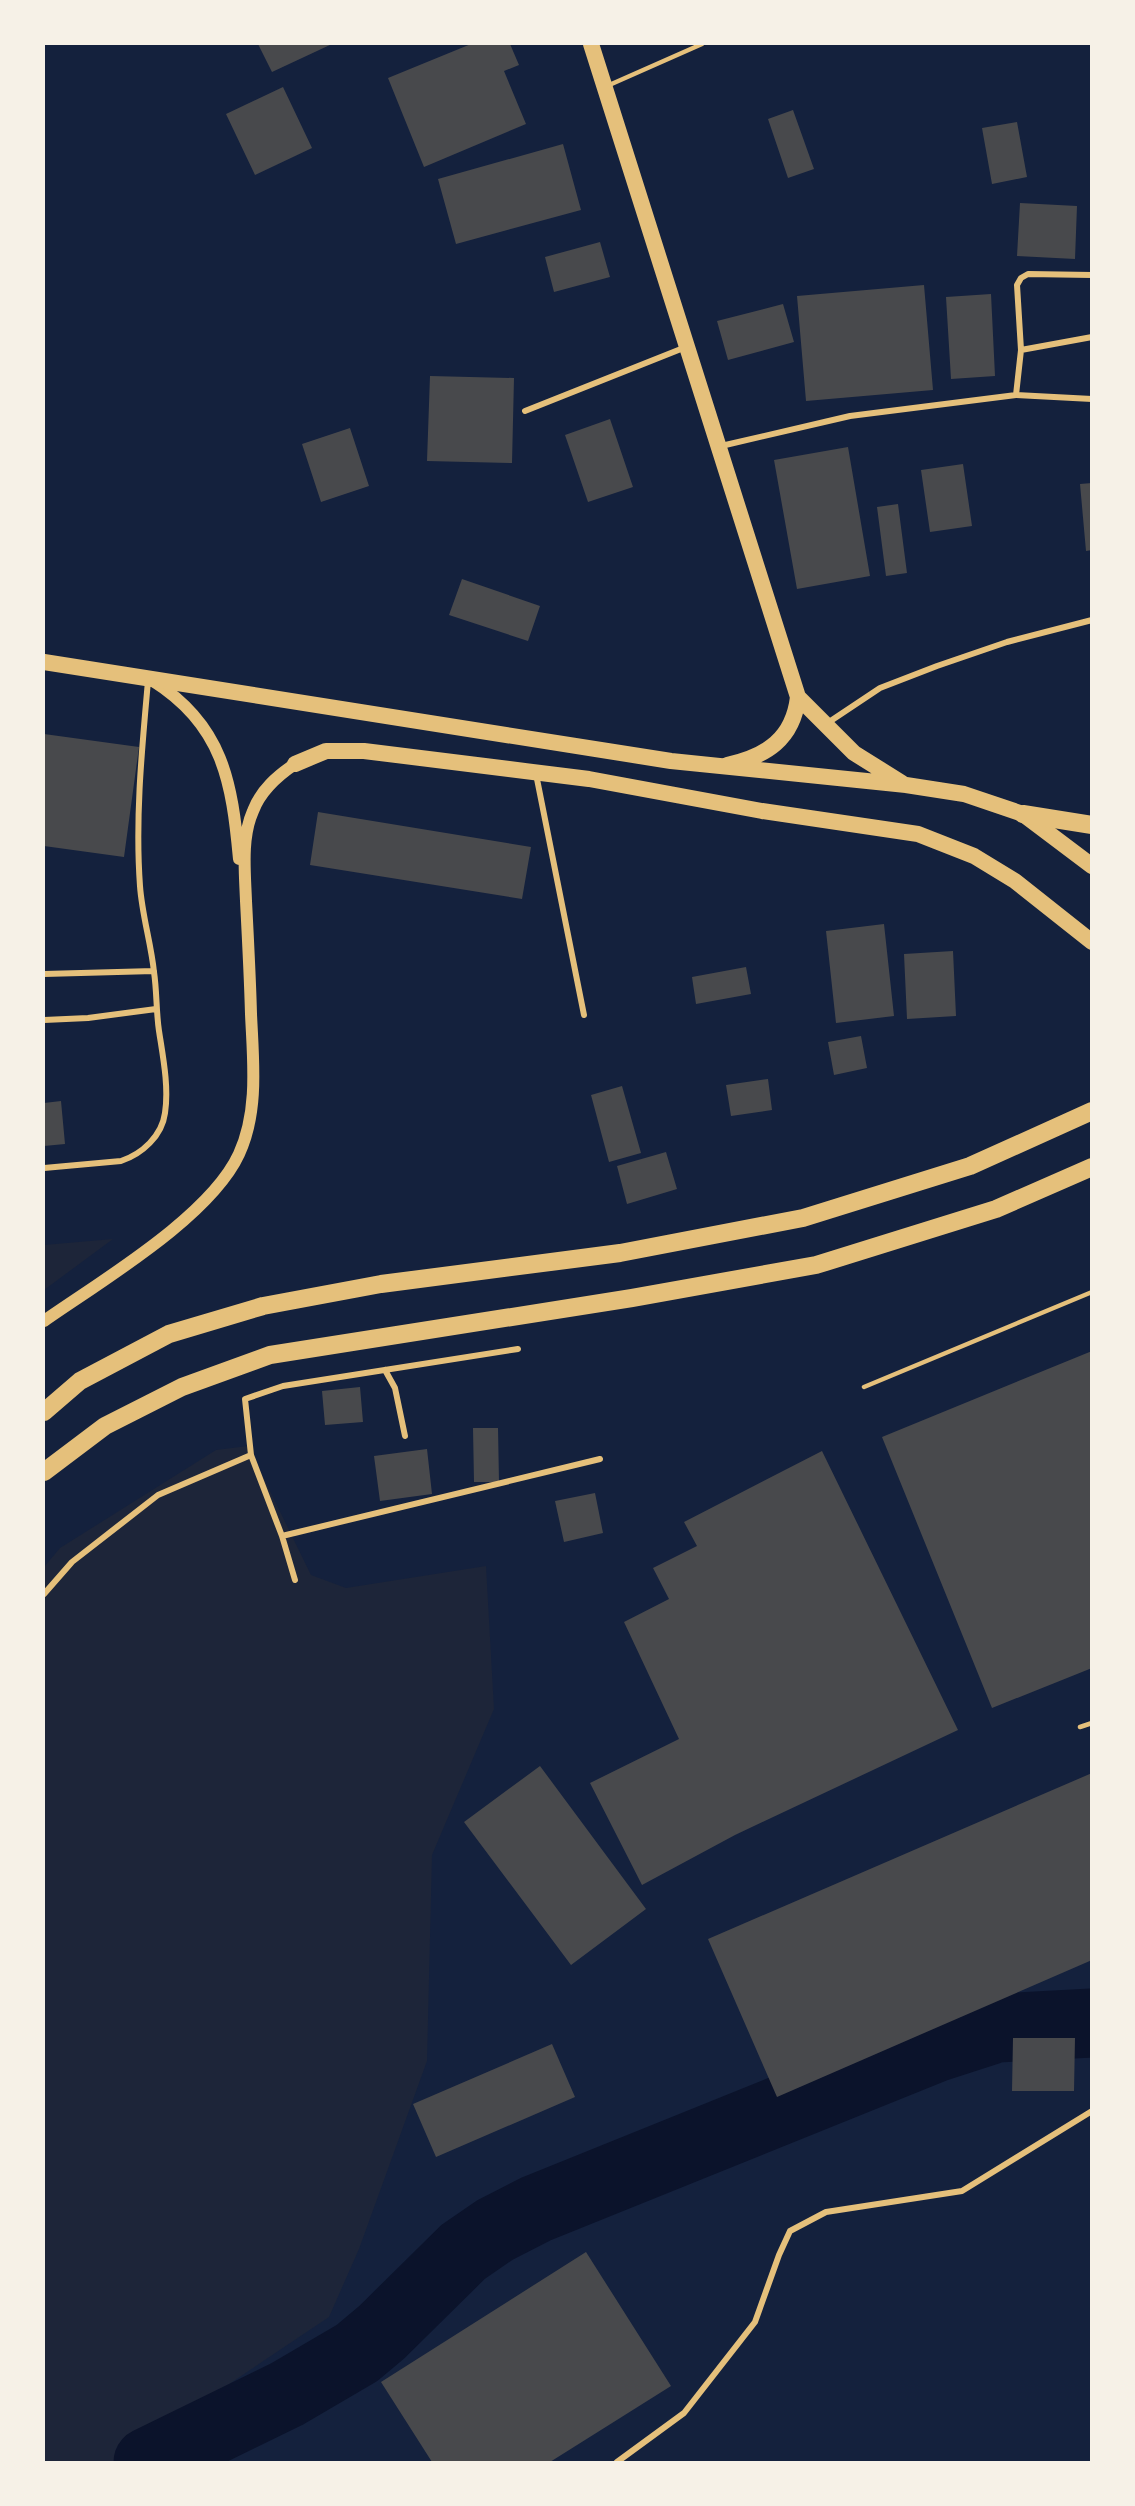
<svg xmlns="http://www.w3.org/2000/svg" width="1135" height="2506" font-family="Inter,sans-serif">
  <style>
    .green { fill: #1d2539 }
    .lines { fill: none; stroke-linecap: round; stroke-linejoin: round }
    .river { stroke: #0b132b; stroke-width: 69 }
    .building { fill: #48494c }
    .service { stroke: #e5c07b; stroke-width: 4.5 }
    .minor { stroke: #e5c07b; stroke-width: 6 }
    .secondary { stroke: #e5c07b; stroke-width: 12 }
    .trunk { stroke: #e5c07b; stroke-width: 16 }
    .motorway { stroke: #e5c07b; stroke-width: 18 }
  </style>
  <rect width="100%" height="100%" fill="#14213d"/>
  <path class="green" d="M113 1239 44 1290V1245Z
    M248 1446 311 1575 346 1588 486 1566 494 1709 432 1855 427 2061 359 2249 329 2317 186 2413 159 2439 120 2462H44V1567L60 1548 216 1450Z"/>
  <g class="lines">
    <path class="river" d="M148 2462 287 2394 357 2353 382 2332 463 2252 495 2230 536 2209 935 2048 997 2028 1092 2023"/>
  </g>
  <path class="building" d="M258 44H332L272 72Z
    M471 44H510L519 65 504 71 526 124 424 167 388 78Z
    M283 87 312 148 255 175 226 114Z
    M793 110 814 169 788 178 768 119Z
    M1017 122 1027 177 992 184 982 128Z
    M563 144 581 210 456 244 438 179Z
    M1020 203 1077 206 1075 259 1017 256Z
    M600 242 610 277 554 292 545 257Z
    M924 285 933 390 806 401 797 296Z
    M991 294 995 376 951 379 946 297Z
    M783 304 794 342 728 360 717 321Z
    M430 376 514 378 512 463 427 461Z
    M610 419 633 487 588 502 565 435Z
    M350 428 369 486 321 502 302 444Z
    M848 447 870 576 797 589 774 460Z
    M963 464 972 526 930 532 921 470Z
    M1092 483V550L1086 551 1080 484Z
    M898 504 907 573 886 576 877 507Z
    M462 579 540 606 528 641 449 615Z
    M44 734 139 747 124 857 44 846Z
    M318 812 531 847 522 899 310 865Z
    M884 924 894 1016 836 1023 826 931Z
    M953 951 956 1016 907 1019 904 954Z
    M746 967 751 994 696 1004 692 977Z
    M861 1036 867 1068 834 1075 828 1042Z
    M768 1079 772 1110 731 1116 726 1085Z
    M622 1086 641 1153 609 1162 591 1095Z
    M61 1101 65 1144 44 1146V1103Z
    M666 1152 677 1189 627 1204 617 1166Z
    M1092 1351V1668L992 1708 882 1437Z
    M360 1387 363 1422 325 1425 322 1391Z
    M473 1428H498L499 1482H474Z
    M427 1449 432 1494 380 1501 374 1456Z
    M822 1451 958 1730 735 1835 642 1885 590 1783 679 1739 624 1622 669 1599 653 1568 697 1546 684 1522Z
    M595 1493 603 1533 564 1542 555 1501Z
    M540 1766 646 1909 571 1965 464 1822Z
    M1092 1773V1960L777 2097 708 1939Z
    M1013 2038H1075L1074 2091H1012Z
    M552 2044 575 2097 436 2157 413 2104Z
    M586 2252 671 2386 550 2462H432L381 2382Z"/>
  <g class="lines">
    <path class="service" d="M607 86 702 44
      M864 1387 1092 1292
      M1080 1727 1092 1723"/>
    <path class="minor" d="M1021 350 1092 337
      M1016 395 1021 350 1017 285 1021 278 1028 274 1092 275
      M525 411 686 347
      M721 446 850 416 1016 395 1092 399
      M826 724 880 688 937 666 1007 642 1092 620
      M536 774 584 1015
      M44 974 154 971
      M44 1020 88 1018 156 1009
      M44 1168 121 1161C142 1154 162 1136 165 1113 169 1087 163 1057 159 1031 156 1011 157 992 154 972 151 943 142 915 140 886 135 818 142 748 148 681
      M385 1370 395 1388 405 1436
      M282 1536 600 1459
      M295 1580 282 1536 251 1455 245 1399 283 1386 518 1349
      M44 1594 72 1562 158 1495 251 1455
      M617 2462 684 2413 755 2322 779 2255 790 2231 826 2212 962 2191 1092 2111"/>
    <path class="secondary" d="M153 681C223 725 232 782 239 859
      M44 1321C101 1281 210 1217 239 1154 259 1111 253 1060 251 1014 250 977 248 939 246 901 245 872 241 838 253 811 261 790 277 776 295 764"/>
    <path class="trunk" d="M591 44 798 697 854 753 902 783
      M44 662 671 761 906 785 964 794 1023 814 1092 866
      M295 764 326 751H364L589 779 762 811 918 834 974 856 1015 881 1092 942
      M727 765C767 756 793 739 798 697"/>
    <path class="motorway" d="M1023 814 1092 825
      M44 1412 80 1381 169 1334 263 1306 381 1284 620 1253 803 1218 970 1166 1092 1111
      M44 1472 105 1426 182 1387 270 1355 632 1298 816 1265 996 1209 1092 1167"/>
  </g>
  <rect width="1135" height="2506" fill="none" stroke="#f6f1e7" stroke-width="90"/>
</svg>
